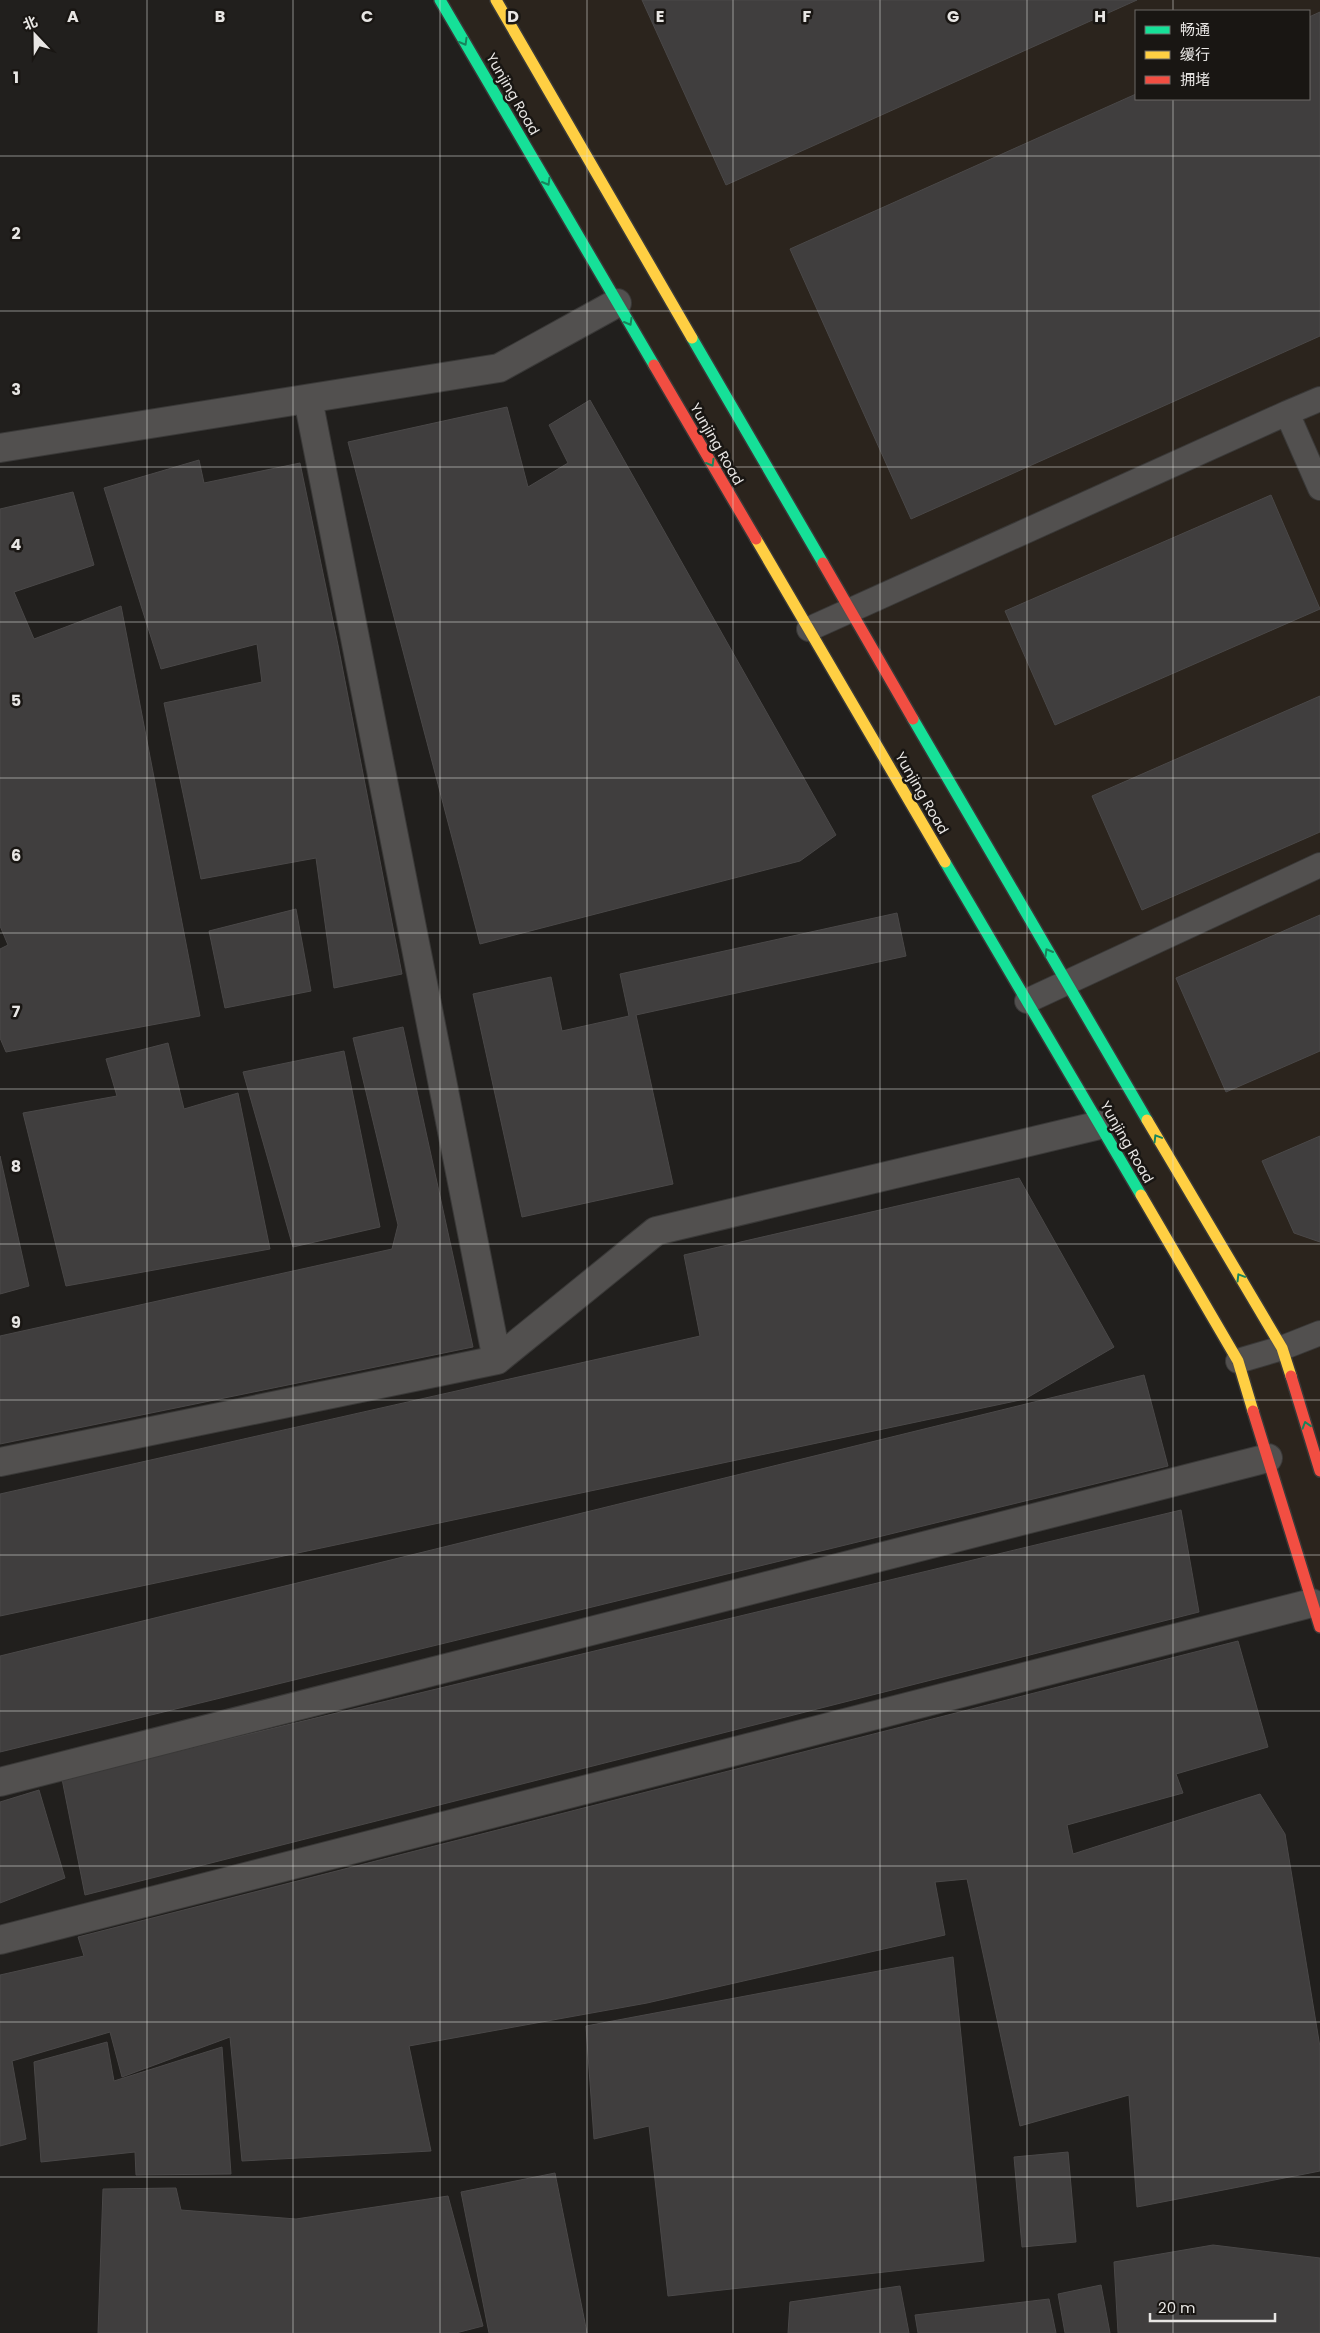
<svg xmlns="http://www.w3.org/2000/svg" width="1320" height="2333" font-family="Poppins,'Noto Sans SC',sans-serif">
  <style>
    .built { fill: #2b241d; fill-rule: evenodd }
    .building { fill: #403e3e; stroke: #4a4848 }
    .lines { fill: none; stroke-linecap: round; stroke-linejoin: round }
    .lane-casing { stroke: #3a3938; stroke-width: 26 }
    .street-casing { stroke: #3a3938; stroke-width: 30 }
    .fast-casing { stroke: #3a3938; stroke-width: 14 }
    .slow-casing { stroke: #3a3938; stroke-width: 14 }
    .jam-casing { stroke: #3a3938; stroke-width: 14 }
    .lane { stroke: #52504f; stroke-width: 24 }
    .street { stroke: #52504f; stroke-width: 28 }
    .fast { stroke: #16e098; stroke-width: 11 }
    .slow { stroke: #ffcf43; stroke-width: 11 }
    .jam { stroke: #f24e42; stroke-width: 11 }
    .oneway { stroke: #17855c }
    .grid { fill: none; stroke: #e8e6e4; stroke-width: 1; stroke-opacity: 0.55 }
    .labels { text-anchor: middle; stroke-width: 5; stroke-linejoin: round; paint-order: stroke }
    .street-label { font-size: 14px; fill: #e8e6e4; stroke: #191613 }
    .grid-label { font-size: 16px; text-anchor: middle; font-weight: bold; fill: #e8e6e4; stroke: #191613; stroke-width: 5; stroke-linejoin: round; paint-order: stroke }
  </style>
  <rect width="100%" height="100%" fill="#211f1d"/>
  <path class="built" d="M440 0H1320V1627L1238 1361ZM1136 11H1309V99H1136Z"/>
  <path class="building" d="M642 0H1137L726 185Z
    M1320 12V336L911 519 790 249 1136 94V99H1309V17Z
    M590 400 836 835 800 861 480 944 348 442 507 407 528 487 568 463 549 425Z
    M199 460 204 483 300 463 338 645 402 974 334 988 316 858 201 879 164 703 262 682 257 644 161 669 104 488Z
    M73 492 94 565 14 592 34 639 121 606 200 1016 6 1052 0 1038V949L8 945 0 926V509Z
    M1271 495 1320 609 1055 725 1005 611Z
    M1320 696V832L1142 910 1092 796Z
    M296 909 311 991 225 1008 209 931Z
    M897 913 906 956 636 1015 673 1184 522 1217 473 994 551 977 562 1031 629 1016 620 974Z
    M1320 915V1051L1226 1092 1176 978Z
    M403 1027 473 1347 0 1444V1336L392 1249 398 1225 353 1038Z
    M168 1043 184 1109 238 1093 270 1249 66 1286 23 1113 117 1096 106 1059Z
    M344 1051 380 1227 293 1247 243 1072Z
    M1320 1136V1242L1294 1233 1262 1161Z
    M0 1156 29 1286 0 1294Z
    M1019 1178 1114 1347 1025 1399 0 1616V1494L700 1336 684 1255Z
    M1144 1375 1168 1466 0 1752V1656Z
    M1181 1510 1199 1612 85 1895 62 1779Z
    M1238 1641 1268 1747 1176 1774 1183 1793 1067 1825 1073 1854 1260 1794 1285 1834 1320 2047V2171L1137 2207 1129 2095 1020 2126 967 1879 935 1882 945 1935 647 2003 409 2046 431 2151 242 2161 230 2037 122 2077 110 2032 12 2061 26 2139 0 2146V1975L84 1956 78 1937Z
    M39 1790 65 1878 0 1903V1802Z
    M953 1957 984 2261 668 2296 649 2126 594 2139 586 2026Z
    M107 2042 114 2081 222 2047 231 2174 136 2175 135 2152 41 2162 34 2062Z
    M1068 2152 1076 2242 1022 2247 1014 2157Z
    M555 2173 587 2333H489L461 2192Z
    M176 2188 181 2210 296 2219 448 2196 483 2326 456 2333H98L103 2189Z
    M1213 2245 1320 2258V2333H1118L1114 2262Z
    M1101 2285 1110 2333H1065L1058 2294Z
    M900 2286 909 2333H788L790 2302Z
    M1049 2299 1056 2333H918L915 2315Z"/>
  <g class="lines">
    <defs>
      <path id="lane" d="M1320 399 1287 413 1320 488
        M809 629 1287 413
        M1027 1001 1320 865
        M1238 1361 1282 1348 1320 1333"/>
      <path id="street" d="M308 399 497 1360 656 1231 1100 1125
        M0 448 499 368 617 303
        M0 1462 497 1360
        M0 1782 1268 1458
        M0 1940 1312 1603"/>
      <path id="fast" d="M440 0 654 365
        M692 338 823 563
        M913 719 1147 1120
        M945 862 1141 1195"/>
      <path id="slow" d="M496 0 692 338
        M756 539 945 862
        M1147 1120 1282 1348 1291 1376
        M1141 1195 1238 1361 1253 1411"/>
      <path id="jam" d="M654 365 756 539
        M823 563 913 719
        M1291 1376 1320 1471
        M1253 1411 1320 1627"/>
    </defs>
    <use href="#lane" class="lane-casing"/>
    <use href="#street" class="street-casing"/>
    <use href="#fast" class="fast-casing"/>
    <use href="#slow" class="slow-casing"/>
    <use href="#jam" class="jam-casing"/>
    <use href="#lane" class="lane"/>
    <use href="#street" class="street"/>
    <use href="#fast" class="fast"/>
    <use href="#slow" class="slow"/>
    <use href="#jam" class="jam"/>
  </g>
  <defs><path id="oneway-chevron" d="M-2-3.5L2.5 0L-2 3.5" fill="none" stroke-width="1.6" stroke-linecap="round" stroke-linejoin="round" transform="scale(1.25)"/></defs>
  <g class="oneway">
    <use href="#oneway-chevron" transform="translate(464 42) rotate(60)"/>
    <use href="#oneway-chevron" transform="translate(547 182) rotate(60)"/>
    <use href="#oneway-chevron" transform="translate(629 322) rotate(60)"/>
    <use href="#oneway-chevron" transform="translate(711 463) rotate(60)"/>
    <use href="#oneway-chevron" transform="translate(1048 952) rotate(-120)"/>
    <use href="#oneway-chevron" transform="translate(1157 1138) rotate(-121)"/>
    <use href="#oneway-chevron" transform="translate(1240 1277) rotate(-121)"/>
    <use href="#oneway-chevron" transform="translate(1306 1425) rotate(-107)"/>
  </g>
  <path class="grid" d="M147 0V2333M293 0V2333M440 0V2333M587 0V2333M733 0V2333M880 0V2333M1027 0V2333M1173 0V11M1173 99V2333M0 156H1320M0 311H1320M0 467H1320M0 622H1320M0 778H1320M0 933H1320M0 1089H1320M0 1244H1320M0 1400H1320M0 1555H1320M0 1711H1320M0 1866H1320M0 2022H1320M0 2177H1320"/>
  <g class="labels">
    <g class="street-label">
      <text transform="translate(513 94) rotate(60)" y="5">Yunjing Road</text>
      <text transform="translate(717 444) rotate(60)" y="5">Yunjing Road</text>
      <text transform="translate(922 793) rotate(60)" y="5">Yunjing Road</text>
      <text transform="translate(1127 1142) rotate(60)" y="5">Yunjing Road</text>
    </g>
  </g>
  <g class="grid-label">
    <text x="73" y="22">A</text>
    <text x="220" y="22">B</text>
    <text x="367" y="22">C</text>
    <text x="513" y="22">D</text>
    <text x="660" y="22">E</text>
    <text x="807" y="22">F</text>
    <text x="953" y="22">G</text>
    <text x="1100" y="22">H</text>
    <text x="16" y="83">1</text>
    <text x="16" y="239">2</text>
    <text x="16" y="395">3</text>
    <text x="16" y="550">4</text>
    <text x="16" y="706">5</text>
    <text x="16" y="861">6</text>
    <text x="16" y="1017">7</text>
    <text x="16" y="1172">8</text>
    <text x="16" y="1328">9</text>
  </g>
  <rect x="1135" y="10" width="175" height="90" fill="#191613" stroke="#6c6967"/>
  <rect x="1145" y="26" width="25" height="8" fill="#16e098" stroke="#6c6967"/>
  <text x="1180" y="35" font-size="15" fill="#e8e6e4">畅通</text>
  <rect x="1145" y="51" width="25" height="8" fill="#ffcf43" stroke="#6c6967"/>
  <text x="1180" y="60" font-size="15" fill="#e8e6e4">缓行</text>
  <rect x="1145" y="76" width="25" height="8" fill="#f24e42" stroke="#6c6967"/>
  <text x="1180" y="85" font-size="15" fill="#e8e6e4">拥堵</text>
  <g transform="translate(35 35) rotate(338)" stroke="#191613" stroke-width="4" paint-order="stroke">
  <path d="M0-4L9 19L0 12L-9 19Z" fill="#e8e6e4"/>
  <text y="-8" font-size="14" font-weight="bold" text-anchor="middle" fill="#e8e6e4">北</text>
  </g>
  <path d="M1150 2313v8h125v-8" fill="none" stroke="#e8e6e4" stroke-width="2.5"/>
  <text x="1158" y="2313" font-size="15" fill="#e8e6e4" stroke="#191613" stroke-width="4" paint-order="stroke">20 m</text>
</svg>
